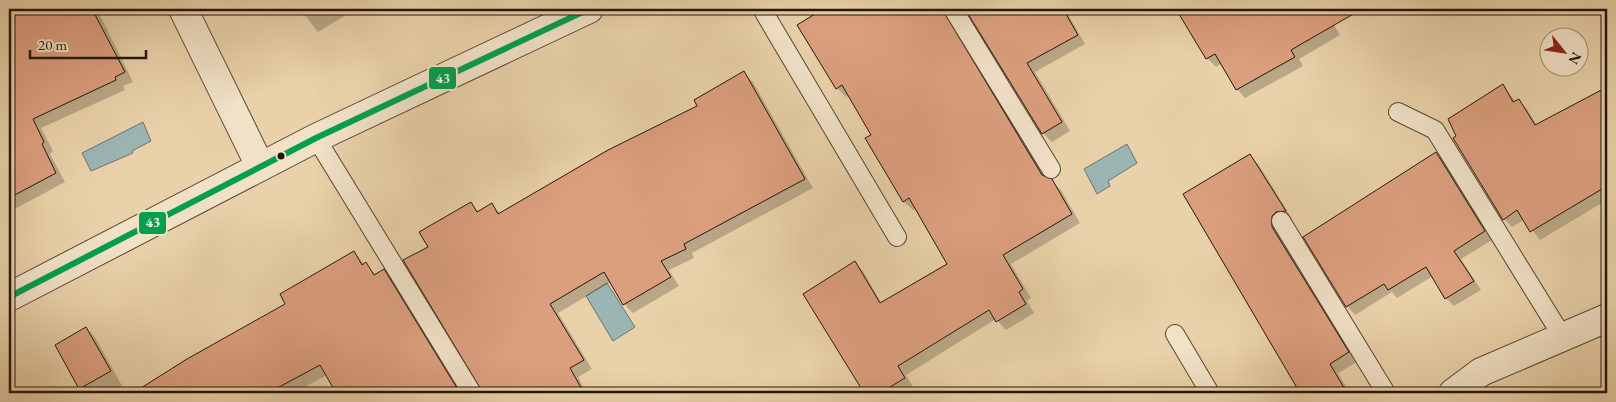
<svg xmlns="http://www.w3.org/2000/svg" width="1616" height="402" font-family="'EB Garamond',serif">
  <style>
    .water { fill: #9bb5b3; stroke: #6c7570 }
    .shadow { fill: #0003 }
    .building { fill: #dc9f7e; stroke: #25160c }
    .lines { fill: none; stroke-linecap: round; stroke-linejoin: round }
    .service-casing { stroke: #564533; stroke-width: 20 }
    .minor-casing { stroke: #564533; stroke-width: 30 }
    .service { stroke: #f1e1c7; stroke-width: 18 }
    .minor { stroke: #f1e1c7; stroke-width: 28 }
    .bus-1-casing { stroke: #f1e1c7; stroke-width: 10 }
    .bus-1 { stroke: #029f4e; stroke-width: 6 }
    .bus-dot { fill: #25160c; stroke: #f1e1c7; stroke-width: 2 }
    .line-badge { stroke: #f1e1c7; stroke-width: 2 }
    .badge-label { font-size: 14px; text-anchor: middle; font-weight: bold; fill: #fff }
  </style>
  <rect width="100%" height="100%" fill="#e9d1a9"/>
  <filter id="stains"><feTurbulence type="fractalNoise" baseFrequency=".004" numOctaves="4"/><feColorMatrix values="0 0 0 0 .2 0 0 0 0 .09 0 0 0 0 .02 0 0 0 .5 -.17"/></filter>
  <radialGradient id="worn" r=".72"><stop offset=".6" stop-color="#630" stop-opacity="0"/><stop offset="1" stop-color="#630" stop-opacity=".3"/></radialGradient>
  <path class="water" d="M143 122 151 141 132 151 133 153 91 171 82 153Z
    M1127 144 1137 163 1108 181 1110 186 1097 194 1084 169Z
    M607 283 635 327 613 341 586 296Z"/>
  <path class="shadow" d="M9 9H97L133 82 123 86 125 90 41 128 53 151 50 154 65 182 9 212V33L11 32 9 28Z
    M274 9H283L277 12Z
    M300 9H356L318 32Z
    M825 9H956L952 24 1046 178 1061 190 1080 223 1011 264 1031 298 1027 301 1034 313 1006 330 996 319 906 375 913 387 902 393H877L876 391 869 393 862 386 854 263 863 271 882 304 948 265 916 208 913 210 904 202 866 139 872 135 849 95 846 97 837 88 799 25Z
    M967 9H1065L1085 44 1035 72 1070 131 1052 142 1043 133Z
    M1196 9H1325L1340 35 1299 59 1303 66 1245 98 1237 89 1222 63 1216 67 1207 58 1183 17Z
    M744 73 753 82 813 188 692 253 694 258 669 270 679 286 633 313 624 304 611 282 558 313 592 369 578 377 586 393H483L482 387 430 248 470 204 479 212 491 205 501 214 699 107Z
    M1503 86 1516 102 1519 100 1527 109 1537 125 1607 88V200L1540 240 1524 220 1512 227 1504 219Z
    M1436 154 1444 162 1492 240 1461 259 1481 290 1454 306 1446 298 1433 276 1397 298 1392 292 1355 315 1347 306 1305 237Z
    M1250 156 1259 165 1293 220H1285L1357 362 1338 373 1350 393H1302L1185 195Z
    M354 253 376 275 384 271 393 280 462 393H338L327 375 293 393H135L187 360 287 305Z
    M86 328 95 337 126 393H83L57 345Z"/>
  <path class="building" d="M9 9H92L125 72 115 77 116 80 33 119 44 142 42 144 56 173 9 198Z
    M823 9H942L1042 175 1052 179 1072 214 1003 255 1023 289 1019 292 1026 304 996 322 989 310 898 366 905 378 880 393H864L803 294 855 261 880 303 947 264 909 198 903 202 865 138 871 135 842 85 836 89 797 25Z
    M965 9H1063L1078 35 1027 63 1062 122 1042 134Z
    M1176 9H1362L1291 50 1295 57 1236 90 1215 54 1206 59Z
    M744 71 805 179 684 244 686 249 661 261 671 277 623 305 604 272 550 304 584 360 570 368 584 393H483L403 260 428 247 419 232 471 202 477 212 492 203 498 214 608 150 697 106 694 100Z
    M1503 84 1513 102 1519 99 1535 125 1607 87V186L1530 232 1517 210 1503 220 1453 138 1456 136 1448 119Z
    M1436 152 1485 231 1454 251 1474 281 1445 299 1426 267 1388 290 1384 284 1346 307 1303 237Z
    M1250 154 1286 211 1276 212 1272 216V227L1349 352 1330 364 1347 393H1300L1183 194Z
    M354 251 362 265 366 262 374 275 384 269 460 393H336L320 365 268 393H133L187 359 285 304 280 294Z
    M86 327 111 371 79 389 55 345Z"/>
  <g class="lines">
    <defs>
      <path id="service" d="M762 9 897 237
        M953 9 1051 169
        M1398 112 1435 130 1562 336
        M316 138 472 393
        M1281 221 1386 393
        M1175 334 1210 393"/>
      <path id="minor" d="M183 9 260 166
        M9 297 316 138 589 9
        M1453 393 1481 372 1607 318"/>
    </defs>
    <use href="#service" class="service-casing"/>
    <use href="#minor" class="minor-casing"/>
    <use href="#service" class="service"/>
    <use href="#minor" class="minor"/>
    <defs>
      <path id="bus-1" d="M9 297 316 138 589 9"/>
    </defs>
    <use href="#bus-1" class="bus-1-casing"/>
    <use href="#bus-1" class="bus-1"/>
  </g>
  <circle class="bus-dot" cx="281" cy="156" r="4.5"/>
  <g class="line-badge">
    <rect x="428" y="66" width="29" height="24" rx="5" fill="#029f4e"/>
    <rect x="138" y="211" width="29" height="24" rx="5" fill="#029f4e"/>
  </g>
  <g class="badge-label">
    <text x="443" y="83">43</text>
    <text x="153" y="227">43</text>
  </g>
  <rect width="1616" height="402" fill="none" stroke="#e9d1a9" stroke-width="30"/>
  <rect x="10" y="10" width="1596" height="382" fill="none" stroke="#25160c" stroke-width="2.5"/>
  <rect x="15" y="15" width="1586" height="372" fill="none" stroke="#25160c"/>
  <g transform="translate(1564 52) rotate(120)"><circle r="24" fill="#f1e1c7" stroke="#9f907c"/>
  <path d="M0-4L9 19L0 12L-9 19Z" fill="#8f2418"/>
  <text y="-8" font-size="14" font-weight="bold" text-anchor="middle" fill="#25160c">N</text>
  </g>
  <path d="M30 50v8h116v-8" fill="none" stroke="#25160c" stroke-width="2.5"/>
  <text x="38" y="50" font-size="15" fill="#25160c" stroke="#f1e1c7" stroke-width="4" paint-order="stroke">20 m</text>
  <rect width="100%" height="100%" filter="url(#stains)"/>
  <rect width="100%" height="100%" fill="url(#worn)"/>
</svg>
